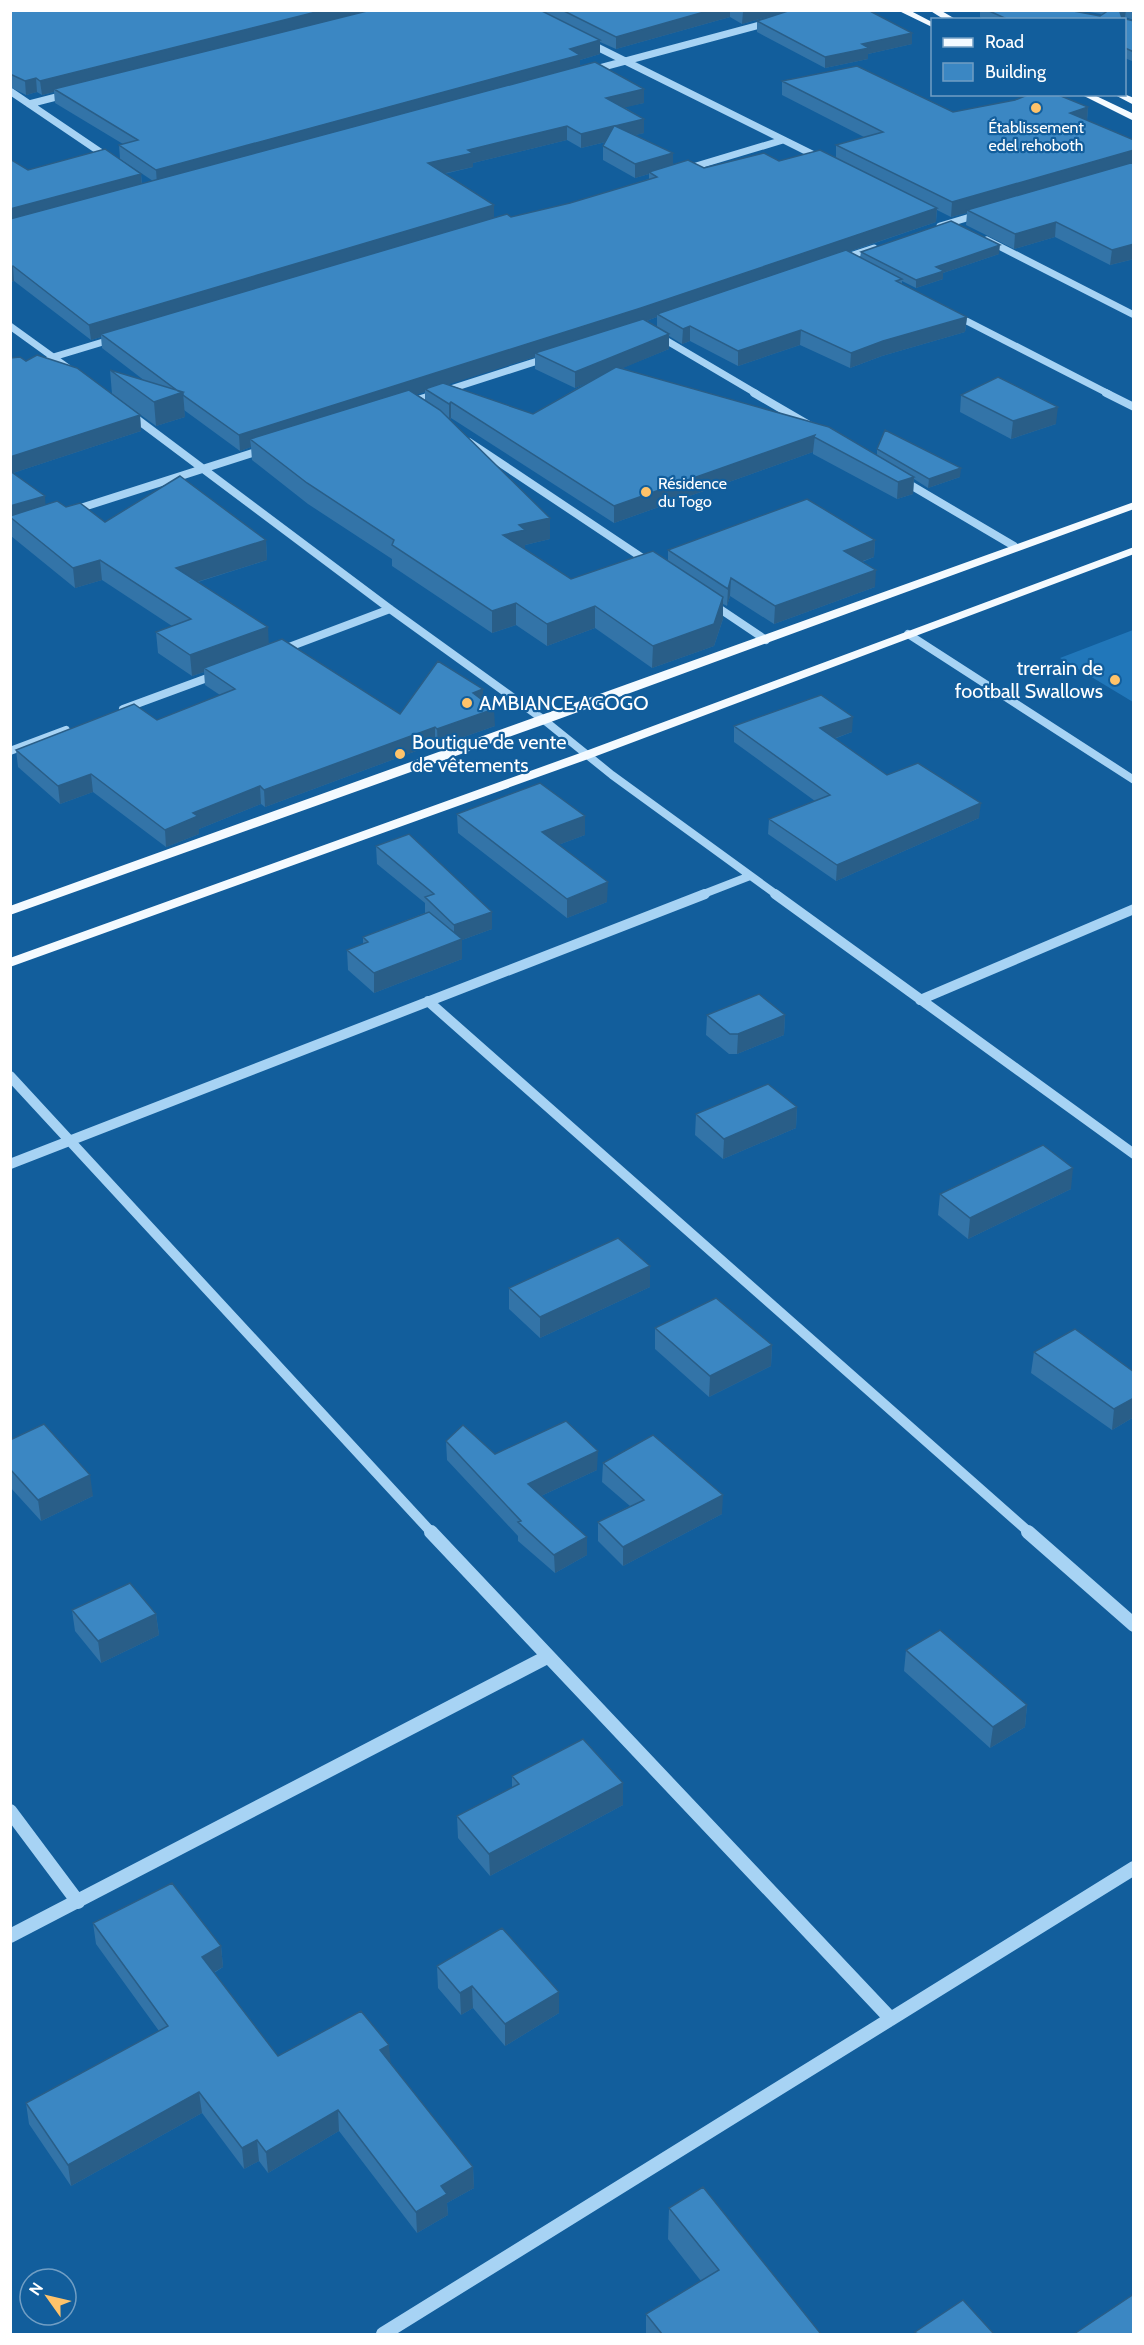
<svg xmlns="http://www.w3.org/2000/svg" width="1144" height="2345" font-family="Cabin,sans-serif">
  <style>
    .green { fill: #2177ba }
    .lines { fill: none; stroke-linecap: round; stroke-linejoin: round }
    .minor-far3 { stroke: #a7d3f4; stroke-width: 7 }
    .minor-far2 { stroke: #a7d3f4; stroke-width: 8 }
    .minor-far1 { stroke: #a7d3f4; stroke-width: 10 }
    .minor { stroke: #a7d3f4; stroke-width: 14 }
    .major { fill: #f4faff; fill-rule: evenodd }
    .wall { fill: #3374a8; fill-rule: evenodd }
    .shaded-wall { fill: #295e88 }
    .building { fill: #3b87c3; stroke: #295e88; stroke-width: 1.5 }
    .poi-dot { fill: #ffc36a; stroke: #125e9c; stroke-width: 2 }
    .labels { text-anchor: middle; stroke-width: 4.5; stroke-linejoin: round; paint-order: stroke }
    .far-poi-label { font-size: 16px; fill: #fff; stroke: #125e9c }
    .poi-label { font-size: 20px; fill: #fff; stroke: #125e9c; text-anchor: start }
  </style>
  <rect width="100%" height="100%" fill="#125e9c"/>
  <path class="green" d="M1133 630V702L1060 658Z"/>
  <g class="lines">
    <path class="minor-far3" d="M589 43 822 159
      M592 70 771 22
      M10 91 109 158
      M29 104 68 94
      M686 169 783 140
      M940 226 980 214
      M987 240 1134 315
      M841 259 874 248
      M953 314 1109 394
      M10 326 71 370
      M657 335 757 394
      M50 358 113 339
      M435 394 547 358"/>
    <path class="minor-far2" d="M754 393 809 425
      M1106 393 1134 407
      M411 402 440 393
      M130 414 390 609 544 720 612 775 777 895
      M469 442 650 563
      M902 480 1014 546
      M71 511 265 449
      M711 603 766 640
      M908 634 1134 780
      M281 650 390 609
      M123 709 218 674
      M10 751 66 730
      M701 895 750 876"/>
    <path class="minor-far1" d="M775 894 1134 1154
      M920 1000 1134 909
      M428 1001 1030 1533
      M10 1076 432 1533
      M10 1164 705 894"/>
    <path class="minor" d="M431 1532 891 2019
      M1028 1532 1134 1625
      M10 1811 78 1902
      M10 1936 547 1657
      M383 2334 1134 1868"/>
    <path class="major" d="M897 10H909L932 22V27Z
      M929 10H940L957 20H945Z
      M1080 94H1092L1134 114V121Z
      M1113 94H1124L1134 98V105Z
      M1134 502V509L548 723 10 915V906Z
      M1134 547V554L591 758 10 967V958L583 752Z"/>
  </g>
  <path class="wall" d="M10 10H791L742 24 730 17 616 49 600 42V54L580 60V66L644 103 624 107 644 119V133L635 135 673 165 704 168 779 161 836 158V145L864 137 782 95V81L953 112 1088 107 1087 121 1134 140V259L1110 265 1055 237 1014 249 966 225 967 213 951 217 937 210 936 222 849 252 860 258 861 252 999 254 943 273V279L916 288 902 281V284L967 317 965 332 882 356 850 368 800 345 738 366 690 341 682 344 669 336V349L622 368 877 455V449L960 477 928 488 914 479 913 494 897 499 813 454V452L614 523 451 418 450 420 550 539 525 545V549L571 579 668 560V550L875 540 874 557 862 562 875 587 774 624 730 596 727 606 723 604V619L714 646 652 668 595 628 547 646 516 625 492 633 392 566V559L308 504 252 460 251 447 240 451 184 410 185 417 156 426 112 394 110 370 145 381 102 348 101 337 91 340 14 281 10 282V159L28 170 141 174 142 184 153 181 120 159 119 145 123 144 55 103 54 92 42 95 37 92 26 95 10 87ZM567 140 581 148 606 142 603 146V160L635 178 649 174V179L570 203 511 217 494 218V205L444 174 473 167V163ZM657 317V327L647 321 649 320ZM535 357V369L575 388 588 382 533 414 447 384ZM425 392V400L416 394Z
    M980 10H1068L1100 16 1101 14 1078 10H1134V20L1125 17 1124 18 1134 21V62L1125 58V20H985L980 17Z
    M757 21 912 44 868 54V59L825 68 757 32Z
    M10 358 26 361 140 415 141 431 13 473 46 505 66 507 105 522 266 540 267 560 198 582 269 644 400 714 483 689V700L495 726 438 746 435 744 265 807 261 804 199 829V834L166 847 93 792 60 804 18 767 16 750 157 720 220 695 205 685 204 672 192 676 158 653 156 632 172 626 102 580 75 588 11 536 10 528Z
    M961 395 1056 424 1011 439 960 412Z
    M734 726 852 732 834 739 887 775 979 818 836 881 768 834 769 819 815 801 734 742Z
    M457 814 585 835 558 845 607 902 567 918 458 833Z
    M376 846 492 929 462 940V959L374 993 348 970 347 950 363 944V937L425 913V903L377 864Z
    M707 1015H785L784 1035 737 1054H729L706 1035Z
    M797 1107 796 1128 723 1159 695 1135 696 1114Z
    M1071 1189 968 1239 938 1215 940 1194Z
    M650 1266V1287L540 1338 509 1309V1288Z
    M655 1328 772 1345 771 1366 709 1397 655 1349Z
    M1034 1352 1134 1372V1417L1112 1430 1031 1373Z
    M10 1440 93 1496 41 1521 10 1487Z
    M446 1441 495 1454 597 1470 541 1496 587 1537V1555L555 1573 518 1541V1536L447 1460Z
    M603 1463 722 1514 623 1566 598 1541V1522L630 1506 602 1482Z
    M72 1610 156 1614 159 1635 101 1663 75 1631Z
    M906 1650 1027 1705 1025 1727 990 1748 904 1671Z
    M512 1776 623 1805 490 1876 458 1838 457 1816 512 1788Z
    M93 1923 221 1946 223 1967 214 1973 278 2056 390 2063 473 2167 474 2188 447 2203 448 2215 417 2233 339 2131 268 2173 259 2161 244 2169 202 2113 71 2186 29 2124 26 2103 159 2031 96 1944Z
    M437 1966 559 2013 505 2046 473 2008 461 2015 438 1988Z
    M669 2208 821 2334H646V2314L701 2281 668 2239Z"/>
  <path class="shaded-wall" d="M324 10H378L54 89V92L42 95 40 81Z
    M711 10H730V17L616 49V37Z
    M747 10H791L742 24 743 12Z
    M1122 10H1126L1125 17 1122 20 1120 12Z
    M912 33V44L868 54V59L825 68V57L862 44Z
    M600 40V54L580 60V68L157 184 156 170Z
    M36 78 37 92 26 95 25 81Z
    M644 89V103L606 112V98Z
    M1088 107 1087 121 1070 113Z
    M644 119V133L615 140V126Z
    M567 126V140L473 163V167L428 177V163L468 150Z
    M614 126V140L581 148V134Z
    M1134 150 1132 165 967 210V213L951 217 952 202Z
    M673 153V167L649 172V174L635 178V164Z
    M141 174 142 188 10 224V209Z
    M494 205V220L101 334V337L91 340 89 325Z
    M937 208 936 222 660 316 657 314V317L641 323 535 353V357L428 391 425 389V392L258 445 250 439 251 447 240 451 239 435Z
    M1056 222 1055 237 1014 249 1015 234Z
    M1134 244V259L1110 265 1112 250Z
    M1000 245 999 254 943 273V279L916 288V280L936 267Z
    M13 266 14 281 10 282V267Z
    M967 317 965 332 882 356 850 368 851 353 883 341Z
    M690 326V341L682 344 683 329Z
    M801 330 800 345 738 366V351Z
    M669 334V349L575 388V372Z
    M183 392 185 417 156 426 154 402Z
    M451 402V418L449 421V404Z
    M1058 407 1056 424 1011 439 1013 421Z
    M140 415 141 431 10 474V457Z
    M815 435 813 452 614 523V506Z
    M961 468 960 477 928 488 929 479Z
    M914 477 913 494 897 499 898 482Z
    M45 496 46 512 10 517V506Z
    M550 518V539L525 545V551L503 535 519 525Z
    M266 540 267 560 177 588 176 568Z
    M875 540 874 557 843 568 844 551Z
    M100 560 102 580 75 588 73 568Z
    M876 570 875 587 774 624 775 606Z
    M731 578 730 596 727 606 728 589Z
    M723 597V619L714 646 652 668 653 646Z
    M516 603V625L492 633V611Z
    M595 606V628L547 646V624Z
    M268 627 269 647 204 668V672L192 676 190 655Z
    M483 689V707L473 693Z
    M494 709 495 726 438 746 437 729Z
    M853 717 852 732 819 744 820 728Z
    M435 727V744L265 807 264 790Z
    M91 774 93 792 60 804 58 786Z
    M260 786 261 804 199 829V834L166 847 165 830 193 813Z
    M981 803 979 818 836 881 837 865Z
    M585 816V835L542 851V832Z
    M608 882 607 902 567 918V899Z
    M492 912V929L462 940V959L374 993V973L454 942V925Z
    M785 1015 784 1035 737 1054 738 1034Z
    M797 1107 796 1128 723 1159 724 1139Z
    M1073 1168 1071 1189 968 1239 970 1218Z
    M650 1266V1287L540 1338V1317Z
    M772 1345 771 1366 709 1397 710 1376Z
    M1134 1398V1417L1112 1430 1114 1409Z
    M598 1451 597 1470 528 1502V1484Z
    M90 1475 93 1496 41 1521 38 1500Z
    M723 1495 722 1514 623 1566V1547Z
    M587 1537V1555L555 1573 554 1555Z
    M156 1614 159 1635 101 1663 98 1641Z
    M1027 1705 1025 1727 990 1748 993 1727Z
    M623 1783V1805L490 1876 489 1854Z
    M221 1946 223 1967 204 1978 202 1957Z
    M472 1986 473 2008 461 2015 460 1993Z
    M559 1992V2013L505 2046V2024Z
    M389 2045 391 2066 380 2050Z
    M199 2092 202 2113 71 2186 68 2165Z
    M338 2110 339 2131 268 2173 266 2152Z
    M257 2140 259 2161 244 2169 242 2148Z
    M473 2167 474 2188 447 2203 448 2215 417 2233 416 2212 441 2186Z"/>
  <path class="building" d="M10 10H324L40 81 36 78 25 81 10 74Z
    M371 10H540L600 40 570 49 580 55 156 170 119 145 138 140 54 89Z
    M562 10H711L616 37Z
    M791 10H868L912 33 862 44 869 48 825 57 757 21Z
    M987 10H1068L1100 16 1106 12 1105 10H1122L1120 12 1122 18 1134 21V52L1125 48V20H1009Z
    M595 62 644 89 606 98 644 119 615 126 673 153 635 164 603 146 614 126 581 134 567 126 468 150 473 153 428 163 494 205 89 325 13 266 10 267V219Z
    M857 66 953 112 1015 100 1030 94H1056L1088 107 1070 113 1134 140V150L952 202 836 145 883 132 782 81Z
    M105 149 141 174 10 209V159L28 170Z
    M820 150 937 208 641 308 239 435 183 395V392L178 391 101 334 507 214 511 217 570 203 657 177 649 172 688 160 704 168 764 153 779 161Z
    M1134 162V244L1112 250 1056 222 1015 234 967 210Z
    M951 221 1000 245 936 267 944 271 916 280 861 252Z
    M846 250 902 279 896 281 967 317 883 341 851 353 801 330 738 351 690 326 683 329 657 314Z
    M643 319 669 334 575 372 535 353Z
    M37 355 77 368 140 415 10 457V358L20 357 26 361Z
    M616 367 829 427 914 477 898 482 814 437 815 435 614 506 451 402 449 404 425 389 443 383 533 414Z
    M110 370 183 392 154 402Z
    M998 377 1058 407 1013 421 961 395Z
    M409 390 440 410 550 518 519 525 525 530 503 535 571 579 653 551 723 597 714 624 653 646 595 606 547 624 516 603 492 611 392 545 394 540 307 483 250 439Z
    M885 430 961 468 929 479 877 449Z
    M10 471 45 496 10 506Z
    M180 476 266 540 176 568 268 627 190 655 156 632 191 619 100 560 73 568 10 517V516L57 501 66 507 80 503 105 522Z
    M807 499 875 540 844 551 876 570 775 606 731 578 728 589 668 550Z
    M282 639 400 714 438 661 483 689 473 693 494 709 437 729 435 727 264 790 260 786 193 813 198 816 165 830 91 774 58 786 16 750 134 704 157 720 235 689 204 668Z
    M821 695 853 717 820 728 887 775 918 763 981 803 837 865 769 819 830 795 734 726Z
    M540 783 585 816 542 832 608 882 567 899 457 814Z
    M409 834 492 912 454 925 425 897 434 894 376 846Z
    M429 912 462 939 374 973 347 950 368 942 363 937Z
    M759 994 785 1015 738 1034H730L707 1015Z
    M768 1084 797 1107 724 1139 696 1114Z
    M1043 1145 1073 1168 970 1218 940 1194Z
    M618 1238 650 1266 540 1317 509 1288Z
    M716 1298 772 1345 710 1376 655 1328Z
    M1075 1329 1134 1372V1398L1114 1409 1034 1352Z
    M566 1421 598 1451 528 1484 587 1537 554 1555 518 1522 521 1521 446 1441 463 1425 495 1454Z
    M44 1424 90 1475 38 1500 10 1469V1440Z
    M653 1435 723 1495 623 1547 598 1522 644 1500 603 1463Z
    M130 1583 156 1614 98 1641 72 1610Z
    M940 1630 1027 1705 993 1727 906 1650Z
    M583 1739 623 1783 489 1854 457 1816 519 1784 512 1776Z
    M172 1883 221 1946 202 1957 278 2056 361 2011 389 2045 380 2050 473 2167 441 2186 447 2194 416 2212 338 2110 266 2152 257 2140 242 2148 199 2092 68 2165 26 2103 168 2026 93 1923Z
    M502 1928 559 1992 505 2024 472 1986 460 1993 437 1966Z
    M703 2187 821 2334H662L646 2314 719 2270 669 2208Z
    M1134 2294V2334H1074Z
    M963 2300 994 2334H918L915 2332Z"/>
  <g class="poi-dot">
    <circle cx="1036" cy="108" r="6"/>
    <circle cx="646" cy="492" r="6"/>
    <circle cx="1115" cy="680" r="6"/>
    <circle cx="467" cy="703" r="6"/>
    <circle cx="400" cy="754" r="6"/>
  </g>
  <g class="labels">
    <g class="far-poi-label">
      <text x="1036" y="133">Établissement<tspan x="1036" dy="18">edel rehoboth</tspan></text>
      <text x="658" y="489" text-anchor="start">Résidence<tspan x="658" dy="18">du Togo</tspan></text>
    </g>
    <g class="poi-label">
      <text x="1103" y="675" text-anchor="end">trerrain de<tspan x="1103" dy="23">football Swallows</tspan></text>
      <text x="479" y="710">AMBIANCE AGOGO</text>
      <text x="412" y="749">Boutique de vente<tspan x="412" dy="23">de vêtements</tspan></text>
    </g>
  </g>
  <rect width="1144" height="2345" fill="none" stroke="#ffffff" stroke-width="24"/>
  <rect x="931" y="18" width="195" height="78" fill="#125e9c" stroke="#719ec4" stroke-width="1.5"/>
  <rect x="943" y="38" width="30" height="9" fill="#f4faff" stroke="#719ec4" stroke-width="1.5"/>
  <text x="985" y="48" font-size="18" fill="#ffffff">Road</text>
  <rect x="943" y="63" width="30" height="18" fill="#3b87c3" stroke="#719ec4" stroke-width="1.5"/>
  <text x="985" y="78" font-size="18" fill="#ffffff">Building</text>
  <g transform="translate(48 2297) rotate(304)"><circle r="28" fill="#125e9c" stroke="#719ec4" stroke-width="1.5"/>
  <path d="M0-4.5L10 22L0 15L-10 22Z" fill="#ffc36a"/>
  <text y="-9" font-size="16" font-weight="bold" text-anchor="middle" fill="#ffffff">N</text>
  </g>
</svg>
